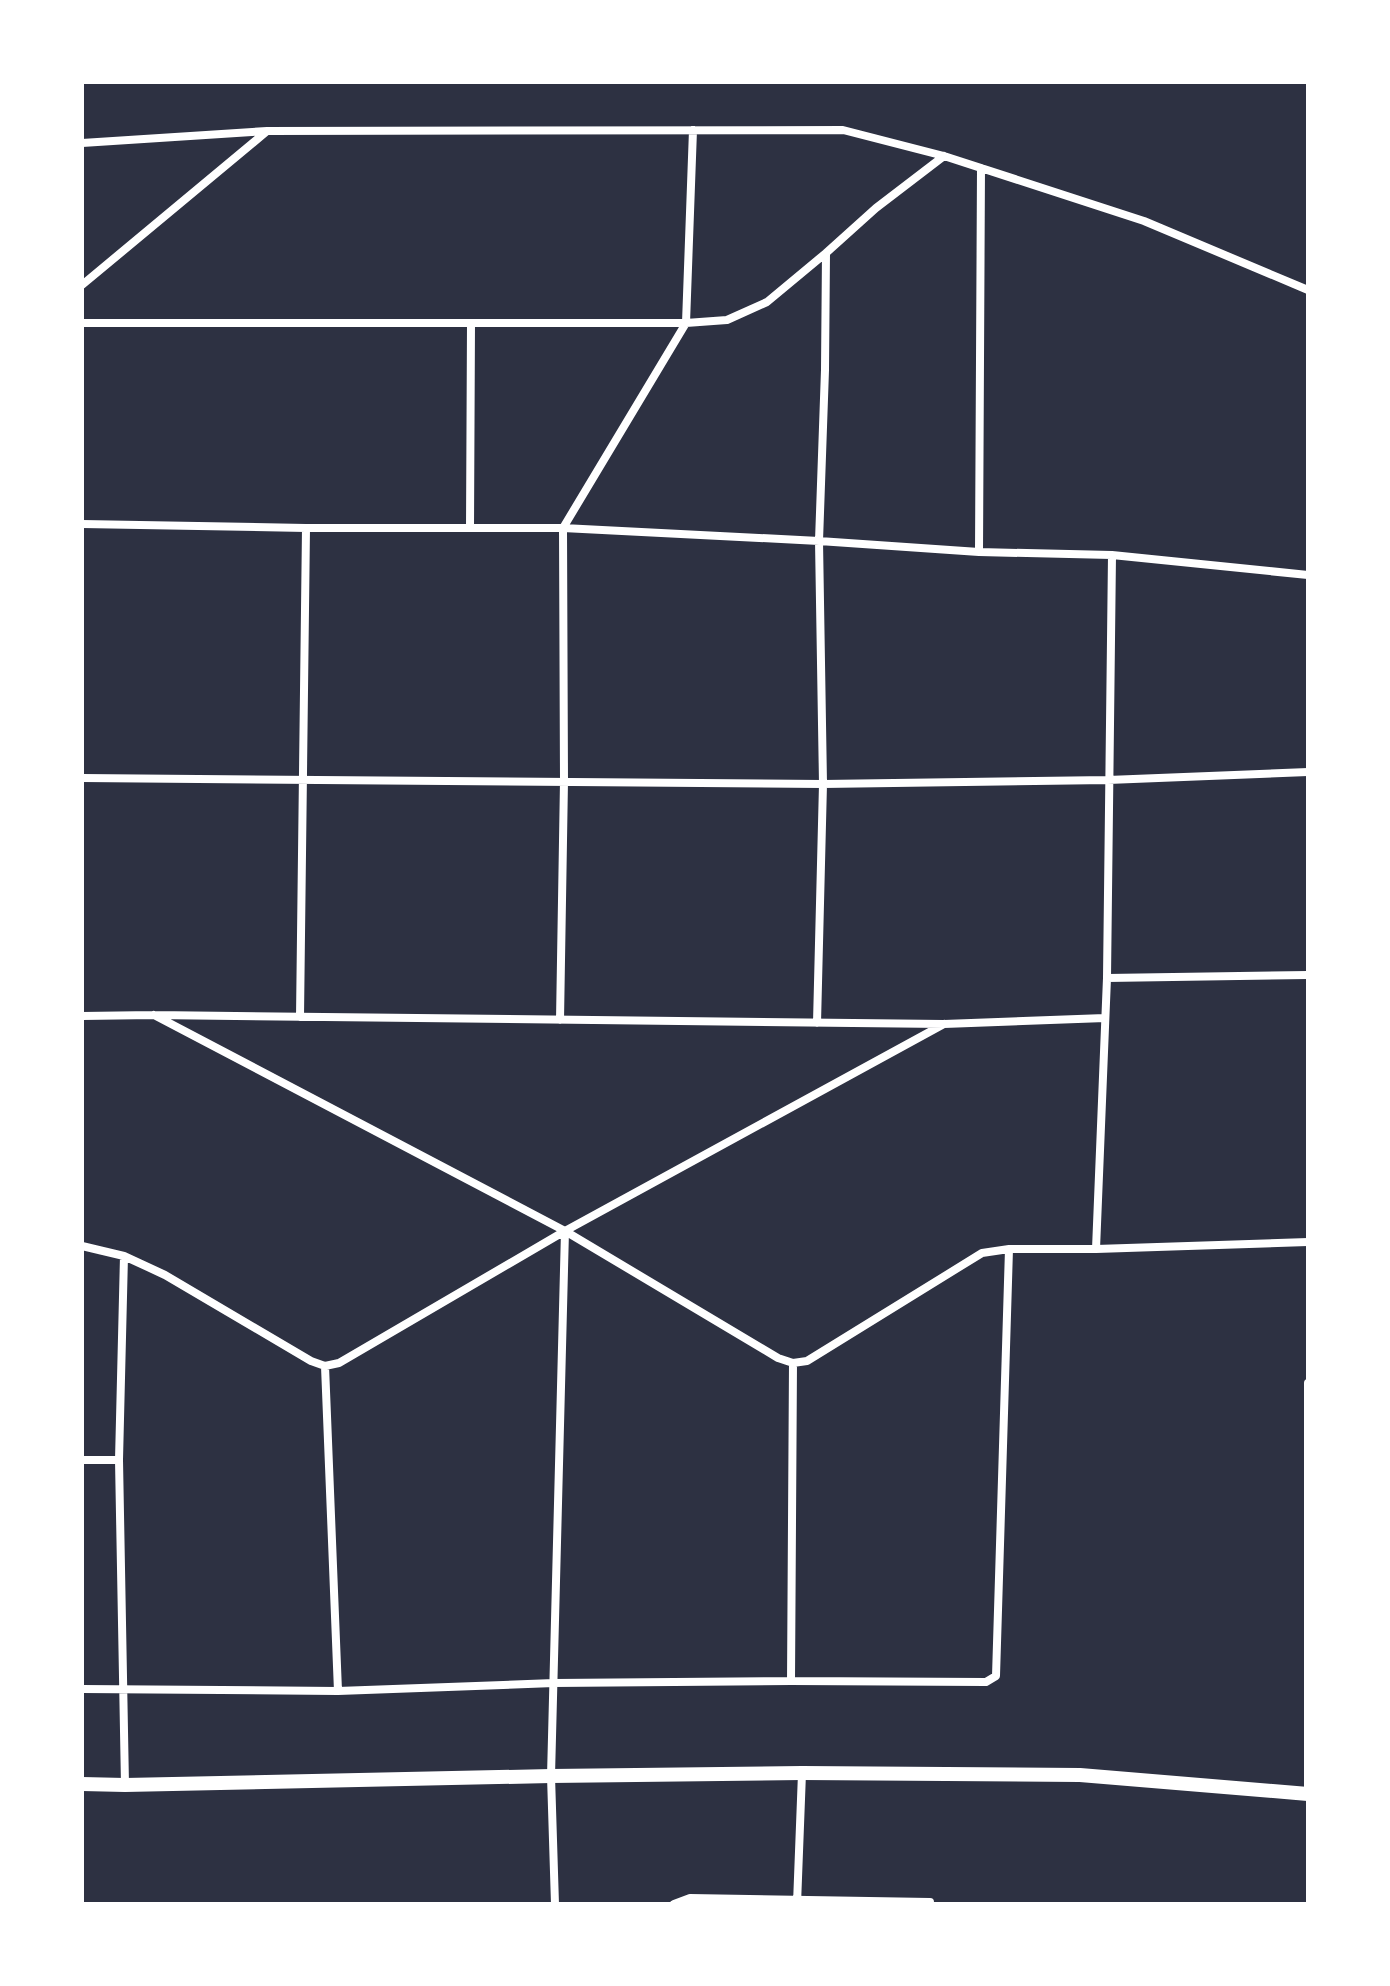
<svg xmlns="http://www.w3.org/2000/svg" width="1390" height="1986" font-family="Lato,sans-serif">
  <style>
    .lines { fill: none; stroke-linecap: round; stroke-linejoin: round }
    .minor { stroke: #fff; stroke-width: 8 }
    .tertiary { stroke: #fff; stroke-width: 14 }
  </style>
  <rect width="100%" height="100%" fill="#2d3142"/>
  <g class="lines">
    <path class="minor" d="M693 130 686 323 727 320 767 302 826 253 825 370 819 541 823 784 817 1023
      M82 143 267 131 843 130 944 156 1144 221 1308 290
      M826 253 876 208 944 156
      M82 285 266 132
      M82 323H686L563 528 564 781 560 1020
      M82 524 306 528H563L819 541 979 552 1112 555 1107 978 1096 1249
      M470 528 471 324
      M979 552 981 168
      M1112 555 1308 575
      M82 778 823 784 1108 780 1308 772
      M1107 978 1308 975
      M154 1015 565 1231 778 1358 793 1363 807 1361 982 1253 1009 1249H1096L1308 1242
      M82 1016 154 1015 944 1024 1105 1018
      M300 1017 306 528
      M82 1246 124 1256 165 1275 311 1361 325 1366 339 1363 565 1231
      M124 1256 119 1460 125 1785
      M325 1366 338 1691
      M1308 1383V1794
      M82 1460H119
      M791 1681 793 1363
      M82 1689 338 1691 554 1683 791 1681 986 1682 996 1676 1009 1249
      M555 1904 551 1776 565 1231 944 1024
      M674 1904 690 1898 930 1902
      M797 1904 802 1773"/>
    <path class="tertiary" d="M82 1784 125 1785 551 1776 802 1773 1080 1775 1308 1794"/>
  </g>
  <rect width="1390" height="1986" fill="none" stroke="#ffffff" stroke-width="168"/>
</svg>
